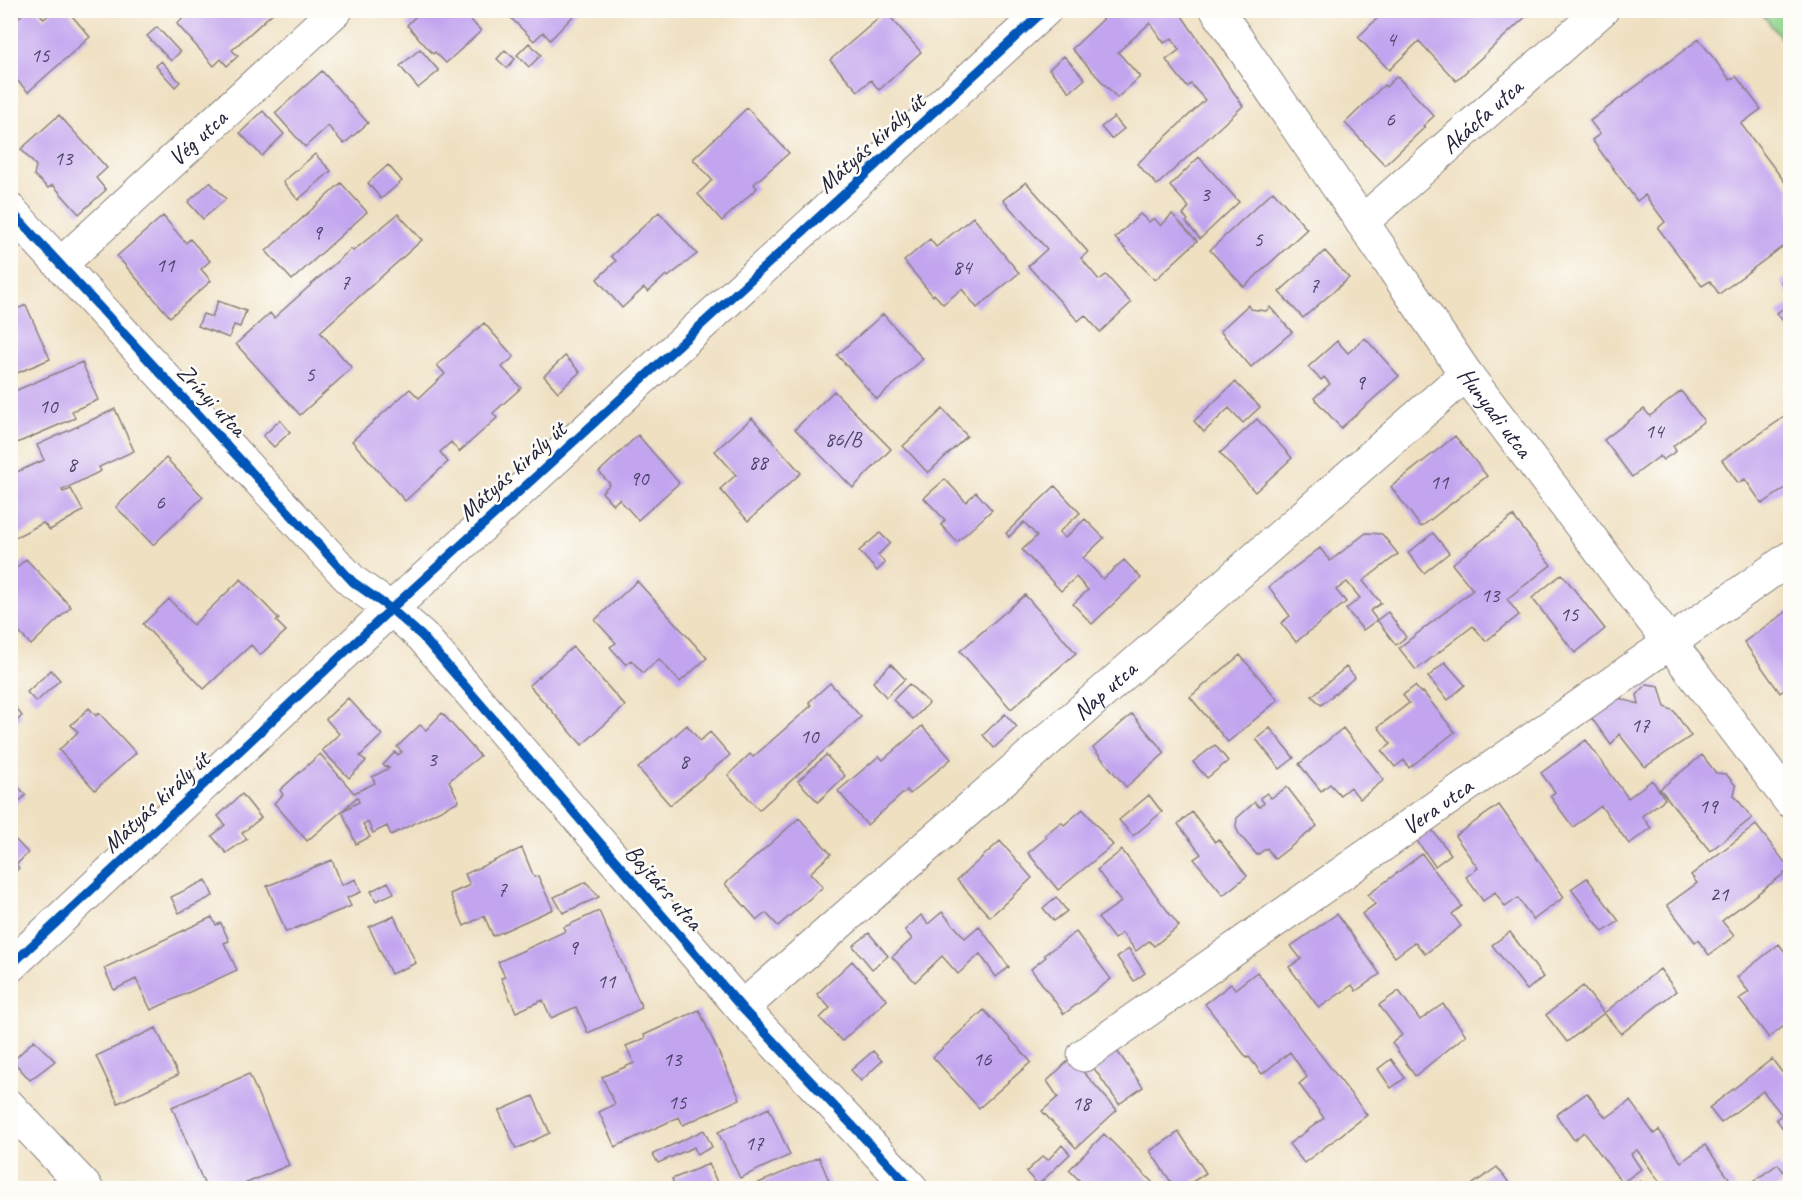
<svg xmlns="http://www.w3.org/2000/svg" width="1801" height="1199" font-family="Caveat,sans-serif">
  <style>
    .green { fill: #91d48d; stroke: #5a7b64; stroke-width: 1.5 }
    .building { fill: #c2a4ef; fill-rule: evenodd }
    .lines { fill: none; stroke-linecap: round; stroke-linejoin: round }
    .minor-casing { stroke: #88817e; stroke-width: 35 }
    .tertiary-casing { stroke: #88817e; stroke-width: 35 }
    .minor { stroke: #fff; stroke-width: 33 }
    .tertiary { stroke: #fff; stroke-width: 33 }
    .cycleway-casing { stroke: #fdfcf7; stroke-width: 13 }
    .cycleway { stroke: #0057b8; stroke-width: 9 }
    .labels { text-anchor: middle; stroke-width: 5; stroke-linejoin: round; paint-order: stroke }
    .number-label { font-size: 21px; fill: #4a4268 }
    .street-label { font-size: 24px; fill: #22223b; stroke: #fdfcf7 }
  </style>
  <rect width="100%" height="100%" fill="#fdfcf7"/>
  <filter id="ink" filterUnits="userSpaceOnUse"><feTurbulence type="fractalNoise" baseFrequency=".0167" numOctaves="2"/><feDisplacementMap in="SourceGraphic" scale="12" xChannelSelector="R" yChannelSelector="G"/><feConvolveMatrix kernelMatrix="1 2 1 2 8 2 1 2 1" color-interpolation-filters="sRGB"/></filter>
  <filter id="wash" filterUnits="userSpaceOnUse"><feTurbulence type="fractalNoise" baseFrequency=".008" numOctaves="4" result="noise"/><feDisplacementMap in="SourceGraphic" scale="24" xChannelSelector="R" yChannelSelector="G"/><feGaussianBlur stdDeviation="1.35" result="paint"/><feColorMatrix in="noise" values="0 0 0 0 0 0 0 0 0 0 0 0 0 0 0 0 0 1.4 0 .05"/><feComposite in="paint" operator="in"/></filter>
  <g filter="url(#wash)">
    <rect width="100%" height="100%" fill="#efe0c2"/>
    <path class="green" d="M1760 11H1790V50Z"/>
    <g id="blocks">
      <path class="building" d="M27 10H37L44 19 54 10H67L90 37 28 92 10 73V25Z
        M192 10H276L232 50 238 56 227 66 221 59 214 66 177 24Z
        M419 10H469L474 16 470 19 481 31 446 63 435 52 433 54 407 25 420 12Z
        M503 10H579L550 40 543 32 534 41Z
        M1113 10H1178L1243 106 1157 185 1137 164 1205 100 1191 84 1187 87 1166 60 1179 50 1172 38 1164 43 1150 23 1118 52 1140 77 1117 98 1072 49Z
        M1386 10H1533L1456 81 1419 41 1389 70 1358 37Z
        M886 12 921 52 879 90 871 80 858 91 830 60Z
        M157 27 180 52 171 61 147 36Z
        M1699 39 1730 80 1736 76 1761 109 1741 124 1790 189V241L1719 294 1710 281 1702 286 1658 228 1665 222 1645 195 1637 201 1592 140 1600 134 1590 121Z
        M529 43 541 55 529 67 517 55Z
        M420 49 439 71 418 88 400 66Z
        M505 50 515 59 507 68 497 59Z
        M1064 56 1085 79 1070 92 1049 69Z
        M161 61 180 82 175 87 156 66Z
        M322 71 368 123 344 144 328 126 305 147 275 113Z
        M1397 76 1434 116 1423 126 1425 127 1385 165 1345 123 1384 85 1386 87Z
        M747 108 789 153 754 184 757 188 722 221 698 194 712 180 693 159Z
        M263 111 284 134 262 156 240 133Z
        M59 115 107 168 96 178 106 190 79 214 53 185 48 188 34 175 36 166 21 149Z
        M1114 117 1124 129 1111 139 1101 127Z
        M315 154 331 171 298 200 283 182Z
        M1199 157 1239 202 1200 239 1186 222 1188 220 1183 215 1189 207 1170 186Z
        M388 165 402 181 381 199 368 183Z
        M210 182 226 199 203 219 188 202Z
        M1026 182 1088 252 1081 258 1099 280 1106 275 1131 303 1100 332 1085 315 1078 321 1028 266 1047 249 1003 200Z
        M341 183 367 212 292 280 266 251Z
        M1273 191 1307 229 1244 287 1210 250Z
        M659 212 697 254 668 277 666 275 648 292 644 288 622 308 597 279 616 261 611 256Z
        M398 214 422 240 320 332 352 368 300 415 236 344 270 313 274 318 351 249 353 251Z
        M1140 214 1149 222 1154 218 1161 226 1172 214 1197 241 1155 280 1115 238Z
        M163 216 186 243 190 239 210 261 201 269 211 281 170 317 117 256Z
        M973 217 1019 273 977 308 962 289 943 304 934 294 933 296 904 261 930 239 936 247Z
        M1325 251 1349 278 1303 318 1279 292Z
        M1790 276V296L1781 282Z
        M218 301 246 311 240 327 234 325 229 338 198 326 203 314 212 317Z
        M26 305 50 359 10 376V312Z
        M1248 305 1250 309 1266 311 1270 307 1292 332 1251 367 1220 331Z
        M1788 305 1790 308V326L1788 328 1777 313Z
        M883 314 923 359 877 399 837 355Z
        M484 323 514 357 502 367 521 388 493 413 497 418 459 452 451 442 440 452 448 462 405 501 352 441 410 389 419 398 445 374 437 365Z
        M1365 338 1399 376 1341 428 1314 398 1330 384 1324 377 1321 380 1308 367 1337 341 1348 353Z
        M565 356 580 372 558 392 544 376Z
        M82 362 98 400 72 411 75 418 10 446V393Z
        M1235 382 1260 407 1243 423 1229 408 1204 432 1194 421Z
        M834 391 891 449 853 488 795 429Z
        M1681 391 1704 421 1673 446 1676 451 1663 460 1660 456 1632 477 1604 440 1644 409 1650 416Z
        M115 409 134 451 99 467 101 471 62 490 63 492 71 489 83 511 50 530 43 523 10 540V475L44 460 37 445Z
        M943 409 967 436 928 473 903 446Z
        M1790 413V485L1762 504 1745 479 1738 483 1722 460Z
        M752 418 801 473 748 521 720 489 736 475 715 451Z
        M1257 419 1292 458 1255 492 1220 453Z
        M280 420 290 432 274 447 263 436Z
        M638 435 679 483 638 520 619 499 613 505 602 492 610 484 599 472Z
        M1455 436 1487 476 1421 527 1391 487Z
        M166 458 203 497 153 545 116 507Z
        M945 479 966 502 976 492 992 510 957 542 941 525 945 520 924 498Z
        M1055 486 1080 513 1059 532 1065 538 1085 519 1104 538 1083 558 1103 579 1124 560 1141 578 1092 624 1073 604 1088 590 1076 577 1061 591 1022 550 1037 536 1024 522 1009 537 1006 533Z
        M1513 516 1551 565 1507 599 1519 615 1486 641 1473 626 1416 670 1399 648 1473 590 1452 564Z
        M880 533 890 543 878 555 885 563 877 571 859 551Z
        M1366 533 1382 534 1398 554 1363 581 1381 603 1370 611 1377 620 1363 630 1346 609 1360 598 1347 582 1336 590 1346 602 1296 642 1281 623 1290 616 1269 587 1320 548 1330 561Z
        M1433 533 1449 553 1424 573 1408 553Z
        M26 559 71 607 31 645 10 623V574Z
        M1562 574 1605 629 1575 653 1532 598Z
        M241 579 279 619 276 621 286 631 260 655 251 645 204 689 143 624 169 599 193 625Z
        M637 581 707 658 680 682 659 659 643 673 631 660 626 665 610 647 616 643 595 620Z
        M1025 595 1076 653 1011 709 960 651Z
        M1790 609V685L1780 693 1744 642Z
        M1388 612 1406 637 1396 645 1377 620Z
        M573 647 625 706 582 745 529 685Z
        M1240 655 1278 700 1228 742 1190 697Z
        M1445 662 1465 685 1448 700 1428 677Z
        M891 664 905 679 886 697 873 682Z
        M1346 667 1355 677 1321 705 1312 696Z
        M51 670 60 680 36 702 27 692Z
        M830 683 861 717 759 810 728 775 750 754 753 757 812 705 809 702Z
        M909 684 929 703 913 719 893 700Z
        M1647 684 1659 686 1665 707 1674 711 1691 736 1645 767 1619 734 1611 745 1590 716 1618 698 1639 704 1637 695Z
        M1415 686 1421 693 1423 692 1455 732 1409 768 1404 760 1395 767 1382 751 1391 744 1378 727 1409 703 1403 695Z
        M348 698 382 735 360 756 366 761 349 778 322 750 339 734 326 719Z
        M16 708 22 716 10 727V713Z
        M89 708 96 716 99 713 136 753 95 790 59 750 78 732 71 725Z
        M442 713 480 756 449 781 459 801 391 835 387 826 373 833 368 822 363 824 370 837 356 844 342 811 307 841 274 803 283 795 280 790 320 754 354 793 375 783 372 777 389 768 383 765 395 752 398 755 402 752 397 747 420 725 426 730ZM357 797 359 802 342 811Z
        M1005 714 1017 727 994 748 983 735Z
        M1132 714 1165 753 1126 787 1093 748Z
        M687 725 700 741 710 732 730 755 670 805 638 768Z
        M922 726 951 759 910 794 907 790 867 825 838 791 879 756 883 760Z
        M1270 728 1294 758 1280 769 1256 739Z
        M1343 728 1384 780 1360 799 1350 787 1340 795 1330 784 1321 791 1299 764Z
        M1586 740 1628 798 1652 780 1665 799 1642 816 1651 828 1629 844 1601 806 1573 827 1550 796 1555 792 1541 773Z
        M1215 745 1228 761 1207 778 1193 762Z
        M826 755 845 776 818 802 798 781Z
        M1702 755 1716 773 1726 774 1736 786 1734 795 1752 818 1710 851 1660 789Z
        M10 778 26 795 12 808 10 806Z
        M1287 787 1317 826 1275 859 1267 848 1257 855 1239 834 1236 827 1237 818 1255 802 1259 807 1264 803 1260 798 1267 793 1271 798Z
        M242 794 261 818 242 833 247 839 226 853 212 836 225 825 218 816Z
        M1149 795 1162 812 1133 836 1119 820Z
        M1499 805 1564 897 1533 920 1518 898 1505 907 1495 892 1483 901 1466 877 1478 868 1455 836Z
        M1083 809 1113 845 1058 890 1028 853 1047 837 1045 835 1061 822 1064 825Z
        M1192 812 1215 842 1218 839 1247 876 1223 895 1194 859 1201 854 1178 824Z
        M799 818 831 854 810 873 823 887 778 926 766 913 757 920 725 884Z
        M1756 825 1790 869 1722 921 1734 936 1709 955 1698 940 1695 942 1667 905 1697 883 1691 875Z
        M1432 830 1451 854 1435 866 1417 841Z
        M10 834 28 853 16 865 19 868 10 877Z
        M1000 841 1032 878 990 917 957 880Z
        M522 848 534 877 538 876 553 909 493 936 484 916 464 926 450 894 470 885 465 874Z
        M1122 850 1179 926 1154 946 1149 941 1136 951 1122 933 1114 939 1098 918 1121 902 1097 870Z
        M1422 854 1462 906 1452 914 1461 926 1425 954 1415 942 1395 957 1362 914 1375 904 1368 895Z
        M332 860 342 885 356 879 361 892 347 898 351 906 286 932 267 886Z
        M1587 878 1619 921 1603 932 1571 889Z
        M206 880 213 896 179 913 171 897Z
        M388 882 394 893 376 901 371 891Z
        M586 882 599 897 563 913 554 897Z
        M1056 897 1067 911 1054 921 1043 908Z
        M599 911 642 1008 588 1033 576 1007 551 1018 543 1000 516 1012 501 978 505 977 498 962 566 931 564 927Z
        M942 912 965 938 979 926 1009 967 996 977 980 954 958 974 942 956 915 982 892 957 912 939 905 930 921 915 928 924Z
        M1337 914 1380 974 1356 991 1352 985 1319 1008 1289 967 1301 959 1291 946Z
        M394 916 416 963 391 974 369 927Z
        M212 917 216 925 221 923 229 941 224 943 237 970 151 1010 136 979 114 990 104 968Z
        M1076 932 1111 979 1064 1014 1031 969 1046 957 1044 955Z
        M1510 932 1543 977 1527 990 1492 945Z
        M869 933 888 956 872 969 853 946Z
        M1779 944 1790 959V1024L1789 1022 1769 1038 1739 999 1749 992 1737 977Z
        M1129 949 1145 973 1134 981 1117 957Z
        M852 961 887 1000 842 1041 820 1018 830 1008 817 994Z
        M1660 969 1676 991 1621 1034 1604 1013Z
        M1257 972 1367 1115 1304 1163 1289 1144 1324 1118 1299 1084 1307 1077 1290 1052 1262 1074 1249 1057 1247 1058 1205 1004 1231 984 1235 989Z
        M1583 986 1604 1013 1567 1042 1546 1015Z
        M1399 991 1420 1020 1443 1004 1466 1035 1415 1076 1392 1043 1402 1035 1379 1005Z
        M699 1010 740 1099 683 1125 679 1117 615 1147 599 1112 615 1104 602 1077 634 1063 626 1046 645 1038 644 1035Z
        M984 1010 1031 1062 979 1108 933 1057Z
        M156 1028 178 1075 118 1103 96 1056Z
        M34 1040 55 1061 30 1080 13 1061Z
        M873 1051 882 1061 861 1081 851 1070Z
        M1117 1051 1143 1087 1119 1104 1093 1067Z
        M1071 1058 1117 1110 1076 1148 1042 1111 1058 1097 1047 1081Z
        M1391 1059 1405 1078 1391 1088 1378 1069Z
        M1772 1059 1784 1075 1790 1070V1138L1776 1119 1782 1115 1763 1091 1721 1123 1709 1108Z
        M249 1074 289 1165 235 1188H206L172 1107Z
        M1587 1093 1606 1118 1630 1101 1654 1134 1659 1130 1681 1162 1705 1145 1736 1188H1664L1637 1150 1631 1154 1641 1169 1622 1183 1584 1132 1574 1140 1556 1115Z
        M533 1096 550 1133 516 1149 499 1111Z
        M769 1108 790 1155 740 1178 718 1132Z
        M704 1130 712 1147 697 1155 694 1147 658 1163 653 1154Z
        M1179 1132 1206 1173 1183 1188H1175L1150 1151Z
        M1104 1134 1158 1188H1087L1069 1170Z
        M1062 1145 1070 1154 1038 1185 1026 1172 1043 1156 1048 1160Z
        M819 1157 832 1188H747Z
        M709 1164 719 1187 714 1188H675L672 1179Z
        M1778 1164 1788 1178 1775 1188H1759L1754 1181Z
        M1497 1167 1513 1188H1476L1473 1184Z
        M1640 1181 1646 1188H1630Z"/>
    </g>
  </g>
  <g filter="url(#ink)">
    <use href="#blocks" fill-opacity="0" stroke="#88817e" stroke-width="1.5"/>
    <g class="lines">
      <defs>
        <g id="minor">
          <path id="s1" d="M1217 10 1466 374 1790 801"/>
          <path d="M10 210 353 582 391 609 422 636 742 1008 911 1188"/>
          <path id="s2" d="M1362 222 1602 10"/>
          <path id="s3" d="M61 264 336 10"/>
          <path id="s4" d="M742 1008 1466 374"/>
          <path id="s5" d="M1084 1055 1790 558"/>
          <path d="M10 1107 86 1188"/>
        </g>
        <path id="tertiary" d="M10 966 391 609 1045 10"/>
      </defs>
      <use href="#minor" class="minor-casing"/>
      <use href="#tertiary" class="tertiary-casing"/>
      <use href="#minor" class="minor"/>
      <use href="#tertiary" class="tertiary"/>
      <defs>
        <path id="cycleway" d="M10 210 353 582 391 609 422 636 742 1008 911 1188
          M10 966 391 609 1045 10"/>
      </defs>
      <use href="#cycleway" class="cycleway-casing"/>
      <use href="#cycleway" class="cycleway"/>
    </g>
  </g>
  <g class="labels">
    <g class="number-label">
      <text x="1391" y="46">4</text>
      <text x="40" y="62">15</text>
      <text x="1390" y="126">6</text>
      <text x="63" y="165">13</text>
      <text x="1205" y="201">3</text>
      <text x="317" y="239">9</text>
      <text x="1258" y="246">5</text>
      <text x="165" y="272">11</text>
      <text x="962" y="274">84</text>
      <text x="345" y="289">7</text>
      <text x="1314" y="292">7</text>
      <text x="310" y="381">5</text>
      <text x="1360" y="389">9</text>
      <text x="48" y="413">10</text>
      <text x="1654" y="438">14</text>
      <text x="843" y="446">86/B</text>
      <text x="758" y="469">88</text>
      <text x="72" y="471">8</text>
      <text x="639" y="485">90</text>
      <text x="1439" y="489">11</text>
      <text x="160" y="509">6</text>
      <text x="1490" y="602">13</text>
      <text x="1569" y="621">15</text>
      <text x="1640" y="732">17</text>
      <text x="809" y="743">10</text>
      <text x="432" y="766">3</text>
      <text x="684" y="768">8</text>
      <text x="1708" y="813">19</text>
      <text x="502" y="896">7</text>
      <text x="1719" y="901">21</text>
      <text x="573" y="954">9</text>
      <text x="606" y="988">11</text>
      <text x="672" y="1066">13</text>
      <text x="982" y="1066">16</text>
      <text x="677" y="1109">15</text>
      <text x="1081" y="1110">18</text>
      <text x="754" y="1150">17</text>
    </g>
    <g class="street-label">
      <text dy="8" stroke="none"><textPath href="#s2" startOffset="160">Akácfa utca</textPath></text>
      <text dy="8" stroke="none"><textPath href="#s3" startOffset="186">Vég utca</textPath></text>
      <text transform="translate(871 143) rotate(-42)" y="8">Mátyás király út</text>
      <text transform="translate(212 400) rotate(47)" y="8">Zrínyi utca</text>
      <text dy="8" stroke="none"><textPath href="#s1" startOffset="489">Hunyadi utca</textPath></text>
      <text transform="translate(512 471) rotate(-42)" y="8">Mátyás király út</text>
      <text dy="8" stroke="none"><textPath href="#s4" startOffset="482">Nap utca</textPath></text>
      <text transform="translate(156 802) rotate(-43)" y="8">Mátyás király út</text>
      <text dy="8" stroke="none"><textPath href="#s5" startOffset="432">Vera utca</textPath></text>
      <text transform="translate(664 887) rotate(49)" y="8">Bajtárs utca</text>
    </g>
  </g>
  <rect width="1801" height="1199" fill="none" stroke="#fdfcf7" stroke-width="36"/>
</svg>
